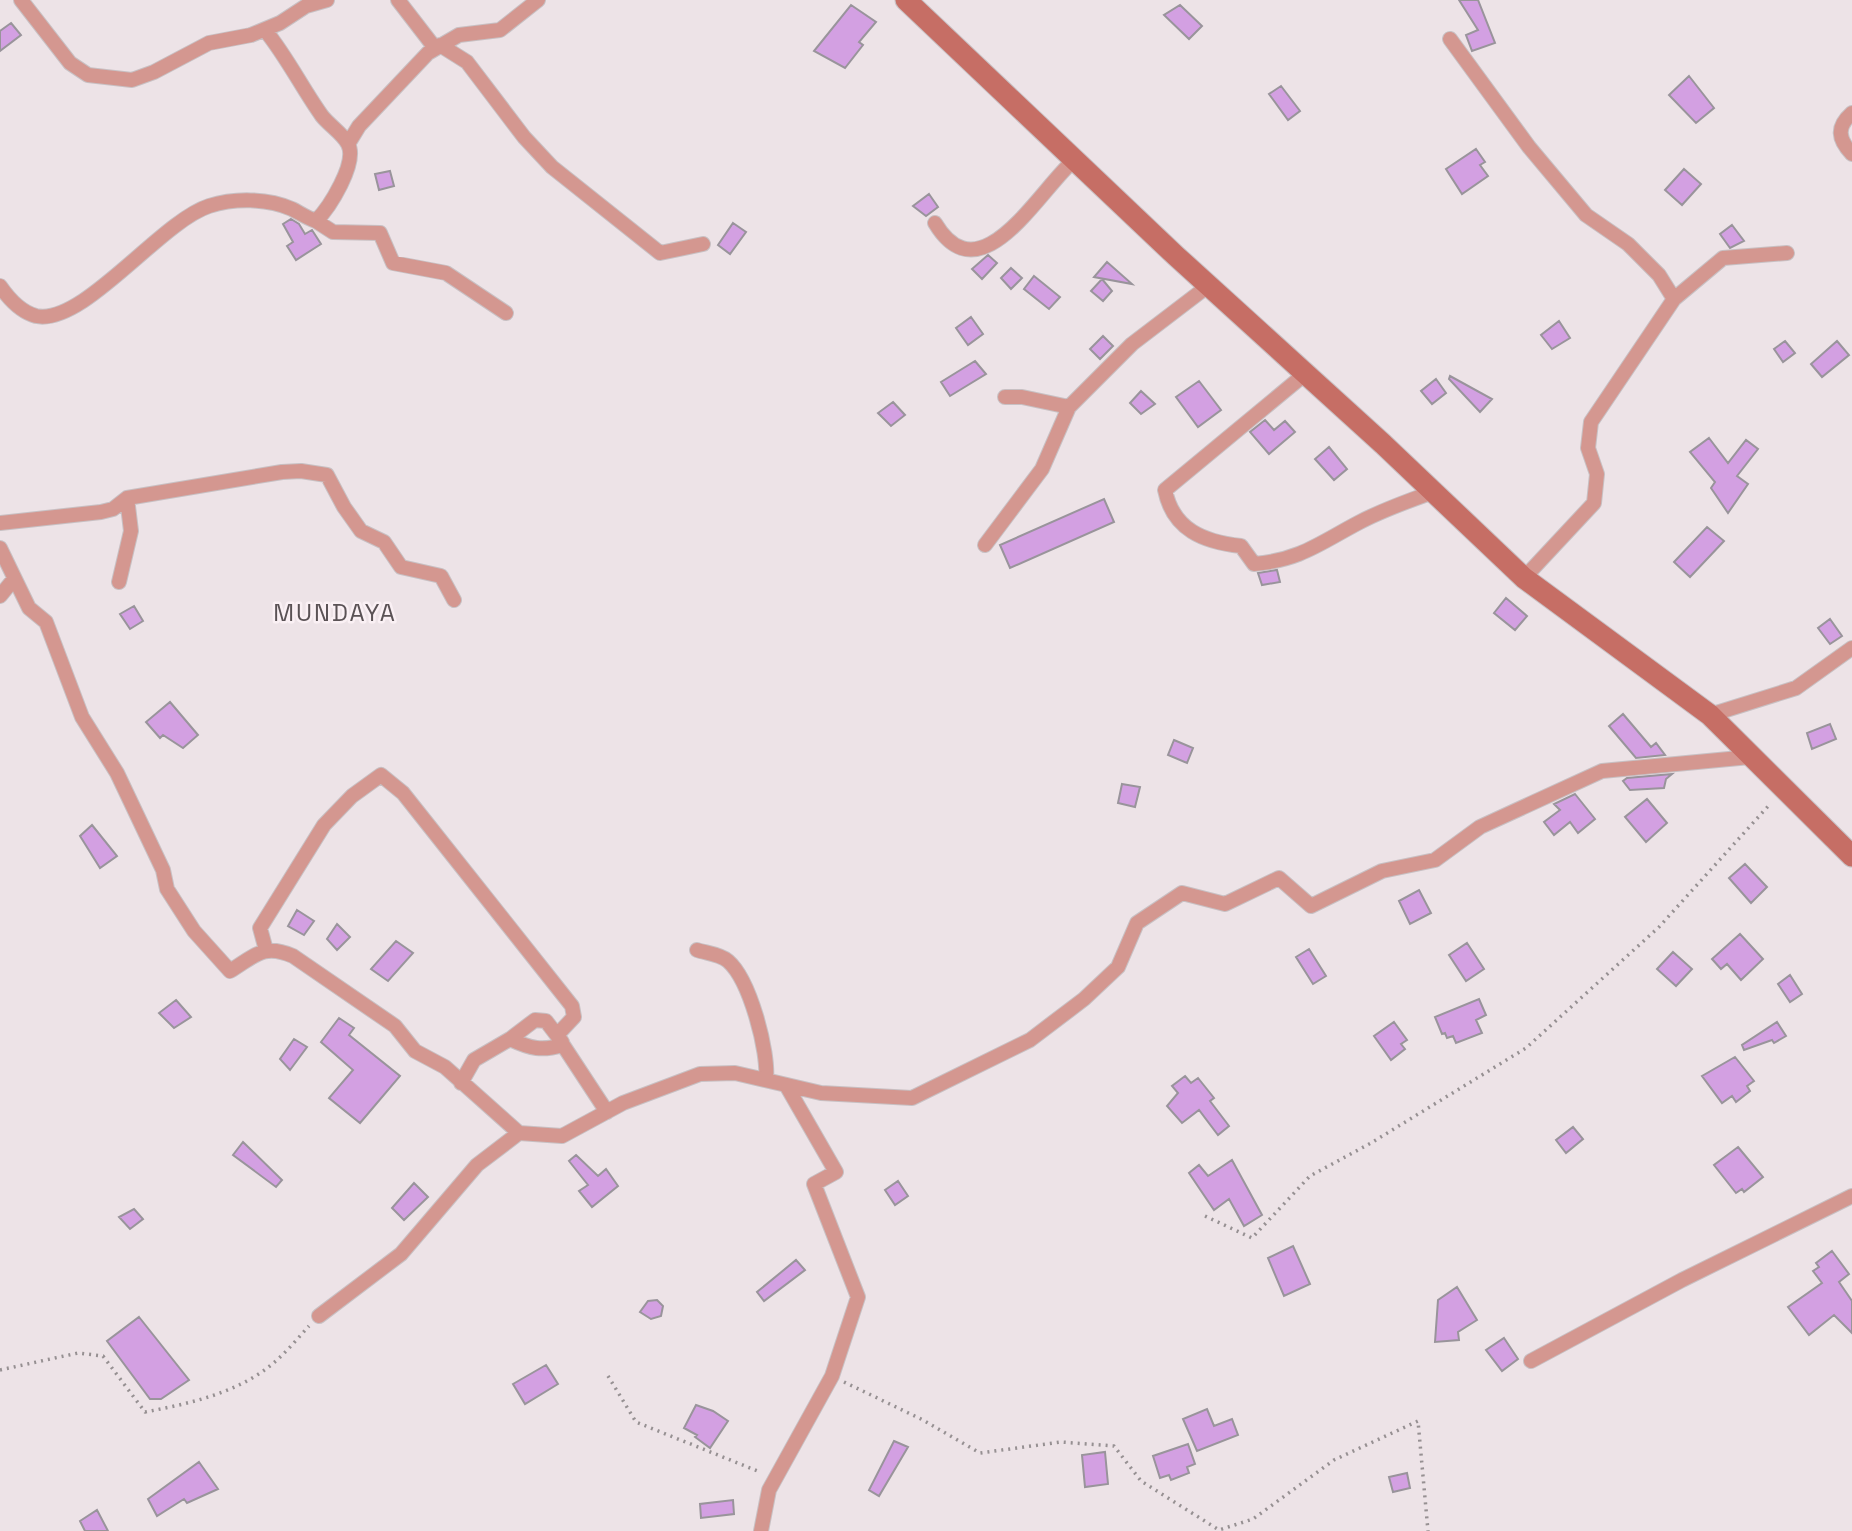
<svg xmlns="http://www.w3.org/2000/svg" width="1852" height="1531" font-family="'Space Grotesk',sans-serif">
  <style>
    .building { fill: #d3a0e2; stroke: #99949b; stroke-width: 2 }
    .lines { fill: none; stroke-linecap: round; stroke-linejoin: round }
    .street-casing { stroke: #c8c0c3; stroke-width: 16 }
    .secondary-casing { stroke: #c8c0c3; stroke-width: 23 }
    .path { stroke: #969092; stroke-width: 3.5; stroke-dasharray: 2 5; stroke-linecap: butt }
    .street { stroke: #d49790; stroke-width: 14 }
    .secondary { stroke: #c66e65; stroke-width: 21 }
    .labels { text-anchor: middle; stroke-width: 5; stroke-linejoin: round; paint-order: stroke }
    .quarter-label { font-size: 24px; letter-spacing: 2px; fill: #5a5255; stroke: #faf0f4 }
  </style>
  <rect width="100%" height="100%" fill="#ede3e7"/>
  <path class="building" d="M1459 0H1478L1495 43 1472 51 1466 35 1478 30Z
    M851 5 876 22 859 42 863 45 845 68 814 51Z
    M1180 5 1202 26 1189 39 1164 15Z
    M11 23 21 35 0 51V31Z
    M1689 76 1714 108 1696 123 1669 95Z
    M1281 86 1300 111 1288 120 1269 94Z
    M1476 149 1485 162 1480 165 1488 176 1462 194 1446 169Z
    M1684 169 1701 184 1682 205 1665 190Z
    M390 171 394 186 379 190 375 174Z
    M929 194 938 207 926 216 913 206Z
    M291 219 299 224 305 234 312 230 321 244 296 260 287 246 293 242 283 224Z
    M733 223 746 232 730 254 718 245Z
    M1732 225 1744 241 1730 248 1720 234Z
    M988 255 997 263 982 279 972 269Z
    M1107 262 1132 284 1094 277Z
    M1011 268 1022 278 1011 289 1001 278Z
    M1034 276 1060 297 1049 309 1024 289Z
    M1102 279 1112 291 1103 301 1091 291Z
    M971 317 983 334 968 345 956 328Z
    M1559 321 1570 338 1552 349 1541 335Z
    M1103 336 1113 346 1100 359 1090 349Z
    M1785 341 1795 353 1783 362 1774 349Z
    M1837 341 1849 355 1822 377 1811 364Z
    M975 361 986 374 950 396 941 382Z
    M1450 376 1492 399 1480 412 1449 379Z
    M1436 379 1446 393 1432 404 1421 391Z
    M1199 381 1221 410 1198 427 1176 397Z
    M1141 391 1155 404 1141 414 1130 403Z
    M893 402 905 415 891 426 878 413Z
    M1265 420 1274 430 1285 421 1295 432 1269 454 1250 432Z
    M1709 438 1728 463 1746 440 1758 449 1737 476 1748 484 1728 513 1711 488 1715 482 1690 452Z
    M1329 447 1347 469 1334 480 1315 459Z
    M1104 499 1114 522 1010 568 1000 545Z
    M1707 527 1724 541 1690 577 1674 562Z
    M1277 570 1280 582 1262 585 1258 573Z
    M1506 598 1527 616 1515 630 1494 613Z
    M134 606 143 621 130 629 120 614Z
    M1830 619 1842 636 1830 644 1818 628Z
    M170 702 198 735 183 748 163 735 160 738 146 722Z
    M1623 714 1651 747 1656 743 1665 755 1636 758 1609 726Z
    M1830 724 1836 739 1812 749 1807 733Z
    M1174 740 1193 748 1187 763 1168 755Z
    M1672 774 1666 779 1664 788 1630 790 1623 781 1627 778Z
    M1122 784 1140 787 1135 807 1118 803Z
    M1575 794 1595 819 1578 833 1570 822 1554 835 1544 822 1560 810 1554 804Z
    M1647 799 1667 823 1646 842 1625 817Z
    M92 825 117 856 100 868 80 836Z
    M1745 864 1767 887 1751 903 1729 878Z
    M1419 890 1431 913 1410 924 1399 901Z
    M297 910 314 921 304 935 288 926Z
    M337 924 350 937 337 950 327 939Z
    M1740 934 1763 959 1741 980 1727 964 1721 969 1712 959Z
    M396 941 413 953 388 981 371 969Z
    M1467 943 1484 969 1466 981 1449 955Z
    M1309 949 1326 976 1313 984 1296 957Z
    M1673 952 1692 969 1676 986 1657 969Z
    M1790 975 1802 994 1790 1002 1778 984Z
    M1479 999 1486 1015 1476 1020 1482 1033 1456 1043 1453 1036 1447 1038 1445 1033 1442 1034 1435 1017Z
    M176 1000 191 1017 174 1028 159 1013Z
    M339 1018 354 1028 349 1035 400 1076 360 1123 329 1098 353 1070 321 1042Z
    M1394 1022 1407 1040 1401 1044 1405 1049 1391 1060 1374 1036Z
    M1777 1022 1786 1036 1774 1043 1772 1040 1744 1050 1742 1045Z
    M294 1039 307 1047 290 1070 280 1059Z
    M1735 1057 1754 1081 1747 1086 1750 1091 1736 1102 1732 1096 1722 1103 1702 1076Z
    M1185 1076 1191 1083 1198 1078 1214 1098 1210 1101 1229 1126 1218 1135 1199 1110 1182 1123 1167 1106 1178 1093 1172 1086Z
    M1573 1127 1583 1139 1566 1153 1556 1140Z
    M243 1142 282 1180 276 1187 233 1155Z
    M1738 1147 1763 1177 1744 1192 1742 1189 1736 1193 1714 1165Z
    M576 1155 598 1176 606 1169 618 1186 592 1207 579 1191 588 1185 569 1161Z
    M1232 1160 1262 1215 1244 1226 1229 1199 1214 1210 1189 1173 1199 1165 1208 1176Z
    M898 1181 908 1196 895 1205 885 1190Z
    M414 1183 428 1197 404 1220 392 1208Z
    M134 1209 143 1219 130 1229 119 1217Z
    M1293 1246 1310 1284 1284 1296 1268 1258Z
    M1832 1251 1849 1274 1839 1282 1852 1301V1333L1834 1315 1809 1335 1788 1307 1822 1283 1813 1271 1819 1267 1816 1263Z
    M796 1260 805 1270 764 1301 757 1292Z
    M1457 1287 1477 1320 1458 1332 1459 1340 1435 1342 1438 1300Z
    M657 1300 663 1306 661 1316 651 1319 640 1312 648 1301Z
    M139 1317 189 1380 161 1399H150L107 1341Z
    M1504 1338 1518 1359 1502 1371 1486 1350Z
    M546 1365 558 1384 525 1404 513 1384Z
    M696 1405 713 1411 728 1421 710 1448 695 1437 697 1435 684 1428Z
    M1207 1409 1214 1426 1232 1419 1238 1435 1197 1451 1183 1419Z
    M894 1441 908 1447 879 1496 869 1490Z
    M1188 1444 1195 1464 1187 1467 1189 1473 1171 1480 1169 1475 1160 1478 1153 1456Z
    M1105 1452 1108 1484 1085 1487 1082 1455Z
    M199 1462 218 1489 187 1503 184 1499 157 1516 148 1499Z
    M1407 1473 1410 1488 1393 1492 1389 1477Z
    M733 1500 734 1514 701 1518 700 1504Z
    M97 1510 108 1531H85L80 1521Z"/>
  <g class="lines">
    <defs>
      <path id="street" d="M21 0 70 63 88 75 132 80 154 72 209 43 251 35 280 23 306 6 327 0
        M398 0 435 48
        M1450 39 1529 147 1586 215 1628 244 1659 275 1674 299
        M440 45 467 62 524 137 552 167 660 253 703 244
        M1852 113C1836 127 1838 139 1852 154
        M348 144 359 126 428 53 459 35 500 30 538 0
        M316 221 333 232 380 233 393 263 446 273 506 313
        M935 223C980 298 1037 193 1074 160
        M0 286C9 299 21 312 36 316 83 326 160 222 209 206 234 198 267 198 292 209 300 213 307 218 316 221 329 208 358 163 348 144 343 134 329 125 322 116 302 88 287 57 265 30
        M1305 374 1165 490C1173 530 1204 542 1241 546L1254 564C1300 560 1320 543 1358 523 1382 510 1408 501 1433 492
        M1005 397H1022L1069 407
        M0 523 101 512 113 509 127 498 282 472 301 471 327 475 344 507 361 531 384 542 401 567 441 576 454 600
        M985 545 1042 469 1069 407 1132 344 1208 286
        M0 548 29 608 46 622 82 717 117 773 163 870 167 889 194 931 230 971C255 956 263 943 293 956L395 1026 415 1051 445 1067 519 1133 562 1136 623 1103 700 1074 735 1073 821 1093 912 1098 1030 1040 1084 999 1118 967 1137 923 1182 893 1225 904 1279 878 1311 906 1382 871 1435 860 1480 827 1602 771 1750 757
        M1524 578 1594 503 1597 474 1588 448 1591 422 1674 299 1723 258 1787 253
        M119 582 131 531 127 498
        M0 596 14 579
        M1710 715 1796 688 1852 648
        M266 950 260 928 324 825 352 796 381 775 403 793 572 1006 574 1017 558 1034
        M697 950C706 953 720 954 728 961 750 980 769 1052 766 1080
        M510 1039 535 1020 546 1021 562 1042
        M461 1083 474 1060 510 1039C531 1049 542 1051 563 1045L607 1112
        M319 1316 401 1254 477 1165 519 1133
        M1531 1361 1682 1280 1852 1196
        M761 1531 769 1490 832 1376 858 1297 814 1184 836 1172 786 1085"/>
      <path id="secondary" d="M906 0 1176 256 1383 444 1524 578 1710 715 1852 856"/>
    </defs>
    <use href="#street" class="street-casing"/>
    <use href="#secondary" class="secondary-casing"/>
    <path class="path" d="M1205 1216 1252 1238 1310 1176 1371 1143 1526 1048 1659 927 1771 803
      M0 1370 78 1353 103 1356 145 1412C188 1404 237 1393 271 1365 285 1354 297 1339 309 1326
      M608 1376 636 1422 760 1472
      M844 1382 923 1420 980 1453 1061 1442 1114 1446 1141 1481 1219 1530 1253 1519 1334 1460 1418 1421 1428 1531"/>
    <use href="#street" class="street"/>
    <use href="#secondary" class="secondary"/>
  </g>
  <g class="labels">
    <g class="quarter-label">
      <text x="335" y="621">MUNDAYA</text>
    </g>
  </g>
</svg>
